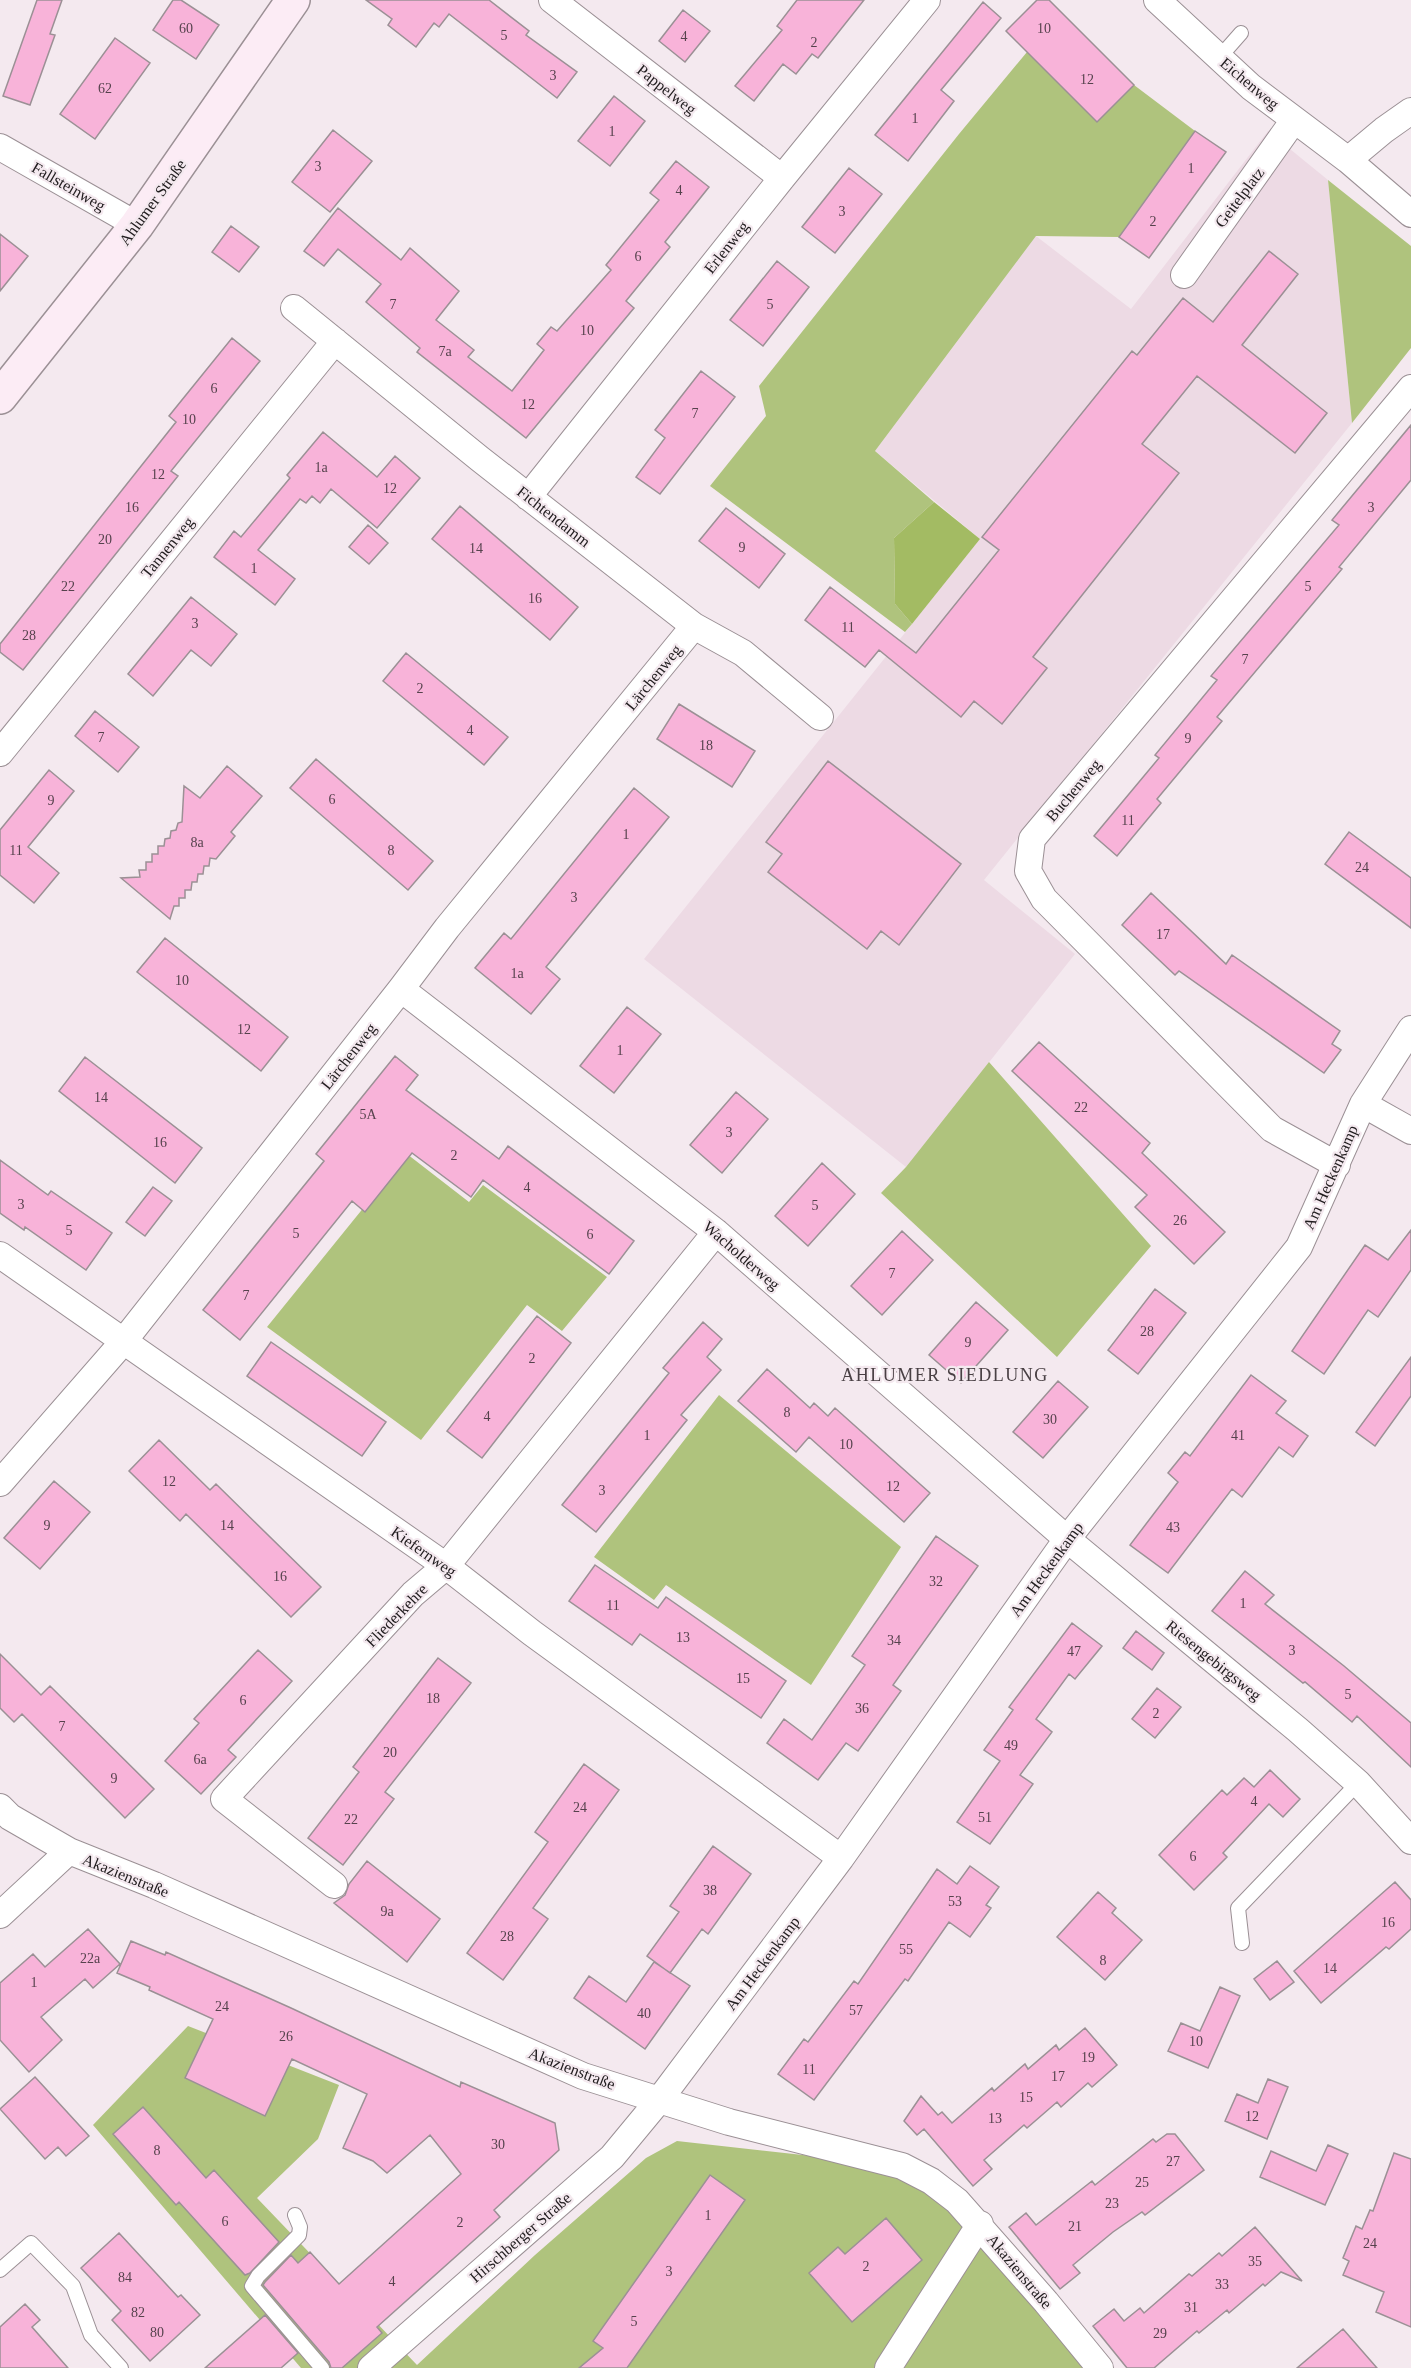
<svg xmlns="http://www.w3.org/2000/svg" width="1411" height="2368" font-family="'Times New Roman',serif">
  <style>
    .built { fill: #eddae4 }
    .green { fill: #afc37d }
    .forest { fill: #a3bb63 }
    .building { fill: #f8b3d9; stroke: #9b9095; stroke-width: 1.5 }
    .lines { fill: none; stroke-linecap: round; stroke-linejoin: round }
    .lane-casing { stroke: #9b9095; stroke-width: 16 }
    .street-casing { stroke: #9b9095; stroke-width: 28 }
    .secondary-casing { stroke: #9b9095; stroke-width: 36 }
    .lane { stroke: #fff; stroke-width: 14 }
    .street { stroke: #fff; stroke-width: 26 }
    .secondary { stroke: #fcecf5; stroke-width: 33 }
    .labels { text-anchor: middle; stroke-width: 4.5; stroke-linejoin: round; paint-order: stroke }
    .number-label { font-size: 14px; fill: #56424d }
    .street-label { font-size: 16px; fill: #201c1e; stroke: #f4e9ef }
    .neighbourhood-label { font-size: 18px; letter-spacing: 1.5px; fill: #494044; stroke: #f4e9ef }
  </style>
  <rect width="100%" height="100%" fill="#f4e9ef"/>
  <path class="built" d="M1268 131 1328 180 1352 423 984 880 1075 954 906 1167 644 959 980 539 875 451 1036 236 1131 309Z"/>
  <path class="green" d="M1027 52 1097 122 1134 85 1195 131 1119 237 1036 236 875 451 934 502 894 538 895 604 912 624 905 632 710 486 766 416 759 386 959 134Z
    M1328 180 1411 246V348L1352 423Z
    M989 1062 1151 1246 1057 1357 881 1193 906 1167Z
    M407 1154 469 1202 483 1185 607 1277 562 1331 527 1305 421 1440 267 1327Z
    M719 1395 901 1547 811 1685 666 1585 654 1600 594 1557Z
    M188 2026 339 2085 318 2139 257 2198 417 2365 535 2255 646 2158 677 2141 902 2166 931 2181 1100 2368H301L93 2125Z"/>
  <path class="forest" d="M934 502 980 539 912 624 895 604 894 538Z"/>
  <path class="building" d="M37 0H62L50 34 55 35 30 105 3 96Z
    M173 0H181L219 25 196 59 153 30Z
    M366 0H489L529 31 526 35 577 72 557 98 449 14 439 27 434 23 416 47 388 25 392 19Z
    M797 0H864L818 58 812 54 796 74 783 64 754 101 735 86 782 30 777 26Z
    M1037 0H1049L1134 85 1097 122 1006 31Z
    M983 2 1001 18 941 90 954 101 908 161 875 135Z
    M683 10 710 31 685 62 659 41Z
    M115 38 150 63 95 139 60 114Z
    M614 96 645 121 610 166 578 141Z
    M333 130 372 161 330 212 292 182Z
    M1195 131 1226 152 1149 258 1119 237Z
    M676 161 709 187 665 242 670 247 626 301 634 308 526 438 417 352 420 348 366 302 381 284 338 249 324 266 304 251 338 208 401 260 410 248 459 291 436 320 474 350 468 357 512 391 544 350 537 344 551 327 557 331 611 270 606 265 659 200 650 193Z
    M849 168 882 194 835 253 802 227Z
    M231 226 259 247 239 272 212 252Z
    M0 234 28 256 0 291Z
    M1269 251 1298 274 1242 345 1327 413 1295 453 1197 376 1142 444 1179 473 1033 657 1047 668 1002 724 974 701 961 717 879 650 865 667 805 620 830 587 916 653 999 550 982 537 1132 351 1137 355 1183 298 1213 322Z
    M777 261 809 287 763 346 730 320Z
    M232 338 260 361 171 471 178 476 23 670 0 652V644L176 422 169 416Z
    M701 371 735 397 660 494 636 477 665 438 655 430Z
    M1411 425V480L1339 567 1342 569 1217 717 1222 721 1157 799 1161 803 1117 856 1094 836 1159 758 1155 755 1217 680 1211 676 1339 525 1332 520Z
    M323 432 377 477 395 456 420 478 377 528 331 489 320 503 312 496 306 503 300 499 258 550 295 579 275 605 214 557 234 531 241 537 290 478 287 475Z
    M460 506 578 607 550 640 432 539Z
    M726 508 785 554 759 588 699 541Z
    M368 525 388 543 369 564 349 547Z
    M191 597 237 634 211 666 191 650 153 696 128 674Z
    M406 653 508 737 484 765 383 681Z
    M679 704 755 751 732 787 657 739Z
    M95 711 139 747 118 772 75 736Z
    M316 759 433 861 408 890 290 788Z
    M828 761 961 864 899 945 881 931 867 949 768 872 782 854 766 842Z
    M227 766 262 796 231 832 235 836 216 859 210 858 209 866H204L203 874H198L197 882H192L191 890H185V898H179V906H174L170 919 121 878 140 877 139 870H146V862H152V854H158V846H164L165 839 170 838 171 831 176 830 178 823 182 822 184 786 200 798Z
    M49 770 74 791 28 847 59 873 34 903 0 875V830Z
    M634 788 669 817 546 967 560 979 531 1014 475 968 504 933 511 939Z
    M1349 832 1411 878V928L1325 864Z
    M1151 893 1226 964 1232 955 1340 1031 1332 1044 1341 1050 1324 1073 1179 971 1175 975 1122 925Z
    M165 938 288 1037 261 1071 137 972Z
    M627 1007 661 1034 614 1093 580 1066Z
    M1039 1042 1150 1143 1142 1153 1225 1232 1194 1264 1135 1207 1147 1195 1012 1071Z
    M395 1056 418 1075 406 1090 499 1159 508 1146 634 1241 609 1274 483 1180 471 1197 412 1153 365 1212 352 1201 240 1340 203 1310 324 1161 316 1154Z
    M85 1057 202 1148 175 1183 59 1091Z
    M736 1092 768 1119 722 1173 690 1145Z
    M0 1160 48 1195 51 1191 112 1233 86 1270 25 1227 24 1230 0 1213Z
    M822 1163 855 1194 808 1246 775 1216Z
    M153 1187 172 1201 145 1236 126 1222Z
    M1411 1230V1270L1378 1317 1368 1310 1324 1374 1292 1351 1365 1245 1388 1260Z
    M902 1231 933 1260 882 1315 851 1286Z
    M1155 1289 1186 1313 1138 1374 1108 1350Z
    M976 1302 1008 1330 961 1383 929 1355Z
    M537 1316 571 1343 482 1458 447 1431Z
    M703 1322 722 1339 707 1357 721 1370 681 1415 687 1420 596 1532 562 1505 669 1373 663 1368Z
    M271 1342 386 1422 362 1456 247 1376Z
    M1411 1357V1396L1375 1446 1356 1432Z
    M767 1369 810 1408 814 1403 828 1416 835 1408 930 1493 904 1522 809 1437 796 1452 738 1401Z
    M1251 1375 1286 1401 1276 1413 1308 1436 1293 1457 1279 1447 1242 1497 1232 1489 1168 1573 1130 1545 1178 1482 1168 1473 1185 1452 1190 1456Z
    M1058 1381 1088 1407 1043 1458 1013 1432Z
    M159 1440 210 1490 216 1484 321 1587 291 1617 186 1514 180 1521 129 1471Z
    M54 1481 90 1512 40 1569 4 1538Z
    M936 1536 978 1566 893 1685 901 1691 858 1751 846 1743 818 1780 767 1743 784 1719 812 1740 865 1665 852 1656Z
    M595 1565 658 1608 666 1597 786 1681 761 1718 640 1634 632 1645 569 1601Z
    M1245 1571 1274 1595 1265 1604 1344 1666 1411 1723V1767L1357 1716 1352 1722 1305 1682 1303 1683 1212 1611Z
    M1072 1623 1102 1646 1075 1679 1069 1674 1036 1719 1052 1732 1020 1775 1033 1784 990 1844 957 1822 1000 1761 984 1750 1013 1710 1009 1707Z
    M1136 1631 1164 1653 1152 1670 1123 1648Z
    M258 1650 292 1681 228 1750 236 1757 201 1794 165 1761 199 1723 194 1719Z
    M0 1654 41 1695 50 1686 154 1789 125 1818 22 1714 14 1722 0 1708Z
    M438 1658 471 1683 385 1792 394 1799 343 1865 308 1838 359 1772 353 1767Z
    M1157 1688 1181 1707 1155 1738 1132 1719Z
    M584 1764 619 1790 533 1908 548 1919 503 1980 467 1953 548 1842 535 1832Z
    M1270 1770 1300 1799 1283 1817 1269 1804 1223 1853 1227 1857 1194 1890 1159 1855 1222 1790 1227 1795 1244 1778 1254 1787Z
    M713 1846 751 1874 708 1934 702 1929 670 1973 647 1956 679 1912 670 1906Z
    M367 1861 440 1919 407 1962 334 1903 345 1895 349 1884Z
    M970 1866 999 1887 986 1905 991 1908 970 1937 949 1922 908 1981 905 1979 814 2100 778 2074 804 2039 808 2042 854 1981 858 1984 937 1869 957 1884Z
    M1395 1882 1411 1900V1929L1389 1949 1386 1947 1321 2003 1294 1971Z
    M1098 1892 1116 1908 1112 1913 1142 1940 1105 1980 1057 1937Z
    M88 1929 120 1964 93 1988 85 1979 41 2017 62 2040 29 2072 0 2040V1983L33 1954 45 1967Z
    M131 1941 165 1955 166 1952 291 2008 460 2087 461 2082 555 2123 559 2150 494 2210 500 2217 377 2327 382 2333 342 2368H331L329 2362 263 2285 265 2282 291 2255 298 2263 310 2252 339 2284 461 2174 430 2135 387 2173 373 2161 343 2148 367 2094 292 2059 265 2116 185 2078 213 2019 149 1990 150 1987 117 1973Z
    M1277 1961 1294 1982 1270 2000 1254 1979Z
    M654 1962 690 1986 645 2049 574 1998 589 1976 626 2002Z
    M1220 1987 1240 1996 1208 2068 1168 2051 1181 2023 1200 2031Z
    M1085 2028 1117 2065 1092 2087 1088 2083 1061 2107 1057 2102 1027 2128 1024 2125 984 2160 992 2169 973 2186 924 2129 917 2135 904 2121 921 2096 938 2115 942 2112 952 2123 992 2088 994 2091 1025 2064 1028 2069 1056 2045 1059 2050Z
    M35 2077 89 2136 66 2156 58 2147 45 2159 0 2109Z
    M1268 2079 1288 2087 1267 2139 1225 2121 1237 2094 1258 2103Z
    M143 2107 206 2178 214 2170 279 2242 250 2273 245 2275 179 2202 176 2205 113 2134Z
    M1167 2134H1175L1204 2170 1145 2215 1142 2212 1113 2232 1073 2265 1080 2273 1060 2289 1009 2227 1026 2213 1036 2225 1092 2181 1095 2185 1153 2139 1156 2142Z
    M1328 2145 1348 2154 1325 2205 1260 2177 1271 2151 1316 2171Z
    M1394 2153 1411 2159V2327L1376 2312 1384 2292 1343 2275 1349 2261 1343 2258 1356 2226 1362 2229 1370 2210 1373 2211Z
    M710 2175 745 2200 627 2368H579L603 2348 593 2341Z
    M886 2218 922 2260 852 2322 809 2273 838 2247 845 2254Z
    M1255 2227 1302 2281 1281 2272 1265 2286 1263 2284 1229 2313 1227 2310 1199 2333 1197 2331 1154 2368H1127L1093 2326 1114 2309 1124 2321 1140 2308 1144 2313 1189 2274 1192 2276 1219 2253 1222 2256Z
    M119 2233 178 2297 181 2295 200 2315 150 2361 112 2320 121 2311 81 2268Z
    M25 2304 40 2320 32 2327 68 2368H0V2327Z
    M265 2315 298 2353 281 2368H205Z
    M1343 2329 1377 2368H1297Z"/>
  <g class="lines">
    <defs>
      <path id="lane" d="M1219 58 1241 33
        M1242 1943 1238 1908 1358 1783
        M295 2215 300 2227 299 2235 258 2276 252 2286 322 2368
        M0 2270 31 2243 73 2286 91 2335 121 2368"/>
      <path id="street" d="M552 0 782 178
        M1157 0 1251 87 1348 160 1411 214
        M0 147 137 225
        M1348 160 1384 130 1411 111
        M1184 275 1294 120
        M294 308 480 459 694 626 743 653 820 717
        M528 497 782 178 927 0
        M0 753 335 341
        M401 989 716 1232 1067 1539 1298 1730 1358 1783 1411 1841
        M1363 1104 1411 1131
        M1337 1165 1272 1129 1044 899 1028 871 1032 839 1411 388
        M0 1255 446 1566 532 1633 841 1858
        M0 1483 123 1342 401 989 447 928 694 626
        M0 1807 10 1817 69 1851 154 1885 583 2076 729 2122 902 2166 931 2181 957 2201 1046 2302 1100 2368
        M334 1885 224 1799 413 1594 446 1566 716 1232
        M0 1915 69 1851
        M371 2368 612 2157 660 2099 841 1858 1067 1539 1299 1247 1363 1104 1411 1029
        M888 2368 980 2224"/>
      <path id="secondary" d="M0 397 137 225 293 0"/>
    </defs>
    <use href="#lane" class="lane-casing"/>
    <use href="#street" class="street-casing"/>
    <use href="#secondary" class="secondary-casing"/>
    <use href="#lane" class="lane"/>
    <use href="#street" class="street"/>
    <use href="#secondary" class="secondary"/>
  </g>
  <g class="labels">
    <g class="number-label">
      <text x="186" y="33">60</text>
      <text x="1044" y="33">10</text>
      <text x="504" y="40">5</text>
      <text x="684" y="41">4</text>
      <text x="814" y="47">2</text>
      <text x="553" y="80">3</text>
      <text x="1087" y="84">12</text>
      <text x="105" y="93">62</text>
      <text x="915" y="123">1</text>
      <text x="612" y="136">1</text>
      <text x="318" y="171">3</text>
      <text x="1191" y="173">1</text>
      <text x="679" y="195">4</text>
      <text x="842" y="216">3</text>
      <text x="1153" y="226">2</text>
      <text x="638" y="261">6</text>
      <text x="393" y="309">7</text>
      <text x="770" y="309">5</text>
      <text x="587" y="335">10</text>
      <text x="445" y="356">7a</text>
      <text x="214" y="393">6</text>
      <text x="528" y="409">12</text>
      <text x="695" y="418">7</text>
      <text x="189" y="424">10</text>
      <text x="321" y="472">1a</text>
      <text x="158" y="479">12</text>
      <text x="390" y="493">12</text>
      <text x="132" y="512">16</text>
      <text x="1371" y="512">3</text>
      <text x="105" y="544">20</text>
      <text x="742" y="552">9</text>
      <text x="476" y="553">14</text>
      <text x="254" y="573">1</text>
      <text x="68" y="591">22</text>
      <text x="1308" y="591">5</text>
      <text x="535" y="603">16</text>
      <text x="195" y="628">3</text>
      <text x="848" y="632">11</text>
      <text x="29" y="640">28</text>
      <text x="1245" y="664">7</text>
      <text x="420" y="693">2</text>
      <text x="470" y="735">4</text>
      <text x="101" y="742">7</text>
      <text x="1188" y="743">9</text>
      <text x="706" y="750">18</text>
      <text x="332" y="804">6</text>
      <text x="51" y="805">9</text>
      <text x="1128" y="825">11</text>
      <text x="626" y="839">1</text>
      <text x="197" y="847">8a</text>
      <text x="16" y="855">11</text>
      <text x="391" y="855">8</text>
      <text x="1362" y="872">24</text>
      <text x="574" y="902">3</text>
      <text x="1163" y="939">17</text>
      <text x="517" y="978">1a</text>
      <text x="182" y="985">10</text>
      <text x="244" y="1034">12</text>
      <text x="620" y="1055">1</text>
      <text x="101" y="1102">14</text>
      <text x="1081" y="1112">22</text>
      <text x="368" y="1119">5A</text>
      <text x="729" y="1137">3</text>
      <text x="160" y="1147">16</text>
      <text x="454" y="1160">2</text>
      <text x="527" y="1192">4</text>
      <text x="21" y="1209">3</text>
      <text x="815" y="1210">5</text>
      <text x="1180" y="1225">26</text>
      <text x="69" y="1235">5</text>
      <text x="296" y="1238">5</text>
      <text x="590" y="1239">6</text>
      <text x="892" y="1278">7</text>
      <text x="246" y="1300">7</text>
      <text x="1147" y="1336">28</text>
      <text x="968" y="1347">9</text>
      <text x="532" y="1363">2</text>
      <text x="787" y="1417">8</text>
      <text x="487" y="1421">4</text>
      <text x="1050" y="1424">30</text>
      <text x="647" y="1440">1</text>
      <text x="1238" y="1440">41</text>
      <text x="846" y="1449">10</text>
      <text x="169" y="1486">12</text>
      <text x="893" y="1491">12</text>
      <text x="602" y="1495">3</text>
      <text x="47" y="1530">9</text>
      <text x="227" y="1530">14</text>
      <text x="1173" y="1532">43</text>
      <text x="280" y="1581">16</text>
      <text x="936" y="1586">32</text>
      <text x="1243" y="1608">1</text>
      <text x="613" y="1610">11</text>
      <text x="683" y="1642">13</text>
      <text x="894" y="1645">34</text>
      <text x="1292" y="1655">3</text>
      <text x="1074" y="1656">47</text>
      <text x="743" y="1683">15</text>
      <text x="1348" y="1699">5</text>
      <text x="433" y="1703">18</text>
      <text x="243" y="1705">6</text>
      <text x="862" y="1713">36</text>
      <text x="1156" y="1718">2</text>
      <text x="62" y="1731">7</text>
      <text x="1011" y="1750">49</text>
      <text x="390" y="1757">20</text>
      <text x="200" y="1764">6a</text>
      <text x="114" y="1783">9</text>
      <text x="1254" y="1806">4</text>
      <text x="580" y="1812">24</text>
      <text x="985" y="1822">51</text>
      <text x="351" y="1824">22</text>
      <text x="1193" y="1861">6</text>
      <text x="710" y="1895">38</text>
      <text x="955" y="1906">53</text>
      <text x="387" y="1916">9a</text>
      <text x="1388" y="1927">16</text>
      <text x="507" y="1941">28</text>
      <text x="906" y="1954">55</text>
      <text x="90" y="1963">22a</text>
      <text x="1103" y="1965">8</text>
      <text x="1330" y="1973">14</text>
      <text x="34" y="1987">1</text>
      <text x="222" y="2011">24</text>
      <text x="856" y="2015">57</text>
      <text x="644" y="2018">40</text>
      <text x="286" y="2041">26</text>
      <text x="1196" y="2046">10</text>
      <text x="1088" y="2062">19</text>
      <text x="809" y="2074">11</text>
      <text x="1058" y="2081">17</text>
      <text x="1026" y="2102">15</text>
      <text x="1252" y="2121">12</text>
      <text x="995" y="2123">13</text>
      <text x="498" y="2149">30</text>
      <text x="157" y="2155">8</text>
      <text x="1173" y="2166">27</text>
      <text x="1142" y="2187">25</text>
      <text x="1112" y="2208">23</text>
      <text x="708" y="2220">1</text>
      <text x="225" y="2226">6</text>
      <text x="460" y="2227">2</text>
      <text x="1075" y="2231">21</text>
      <text x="1370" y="2248">24</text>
      <text x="1255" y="2266">35</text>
      <text x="866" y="2271">2</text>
      <text x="669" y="2276">3</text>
      <text x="125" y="2282">84</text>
      <text x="392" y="2286">4</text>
      <text x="1222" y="2289">33</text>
      <text x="1191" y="2312">31</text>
      <text x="138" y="2317">82</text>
      <text x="634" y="2326">5</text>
      <text x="157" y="2337">80</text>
      <text x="1160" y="2338">29</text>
    </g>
    <g class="street-label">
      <text transform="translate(1250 83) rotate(40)" y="6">Eichenweg</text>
      <text transform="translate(667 89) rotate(38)" y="6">Pappelweg</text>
      <text transform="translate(69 186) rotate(30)" y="6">Fallsteinweg</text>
      <text transform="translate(1239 197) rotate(-53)" y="6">Geitelplatz</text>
      <text transform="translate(152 202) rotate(-54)" y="6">Ahlumer Straße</text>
      <text transform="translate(726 247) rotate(-52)" y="6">Erlenweg</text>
      <text transform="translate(554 516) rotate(38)" y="6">Fichtendamm</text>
      <text transform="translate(167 547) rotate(-51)" y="6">Tannenweg</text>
      <text transform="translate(653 677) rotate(-51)" y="6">Lärchenweg</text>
      <text transform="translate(1073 790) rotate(-50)" y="6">Buchenweg</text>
      <text transform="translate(348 1056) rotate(-52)" y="6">Lärchenweg</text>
      <text transform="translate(1330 1177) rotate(-66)" y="6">Am Heckenkamp</text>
      <text transform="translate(742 1255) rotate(41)" y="6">Wacholderweg</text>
      <text transform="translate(424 1551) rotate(35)" y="6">Kiefernweg</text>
      <text transform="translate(1046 1569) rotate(-54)" y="6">Am Heckenkamp</text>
      <text transform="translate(396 1615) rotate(-46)" y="6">Fliederkehre</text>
      <text transform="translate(1214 1660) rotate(39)" y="6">Riesengebirgsweg</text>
      <text transform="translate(126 1875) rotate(22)" y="6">Akazienstraße</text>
      <text transform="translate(762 1963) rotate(-53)" y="6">Am Heckenkamp</text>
      <text transform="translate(572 2068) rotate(21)" y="6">Akazienstraße</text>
      <text transform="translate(520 2237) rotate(-41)" y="6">Hirschberger Straße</text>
      <text transform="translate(1020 2271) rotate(50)" y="6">Akazienstraße</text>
    </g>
    <g class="neighbourhood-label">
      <text x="945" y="1381">AHLUMER SIEDLUNG</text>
    </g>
  </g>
</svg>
